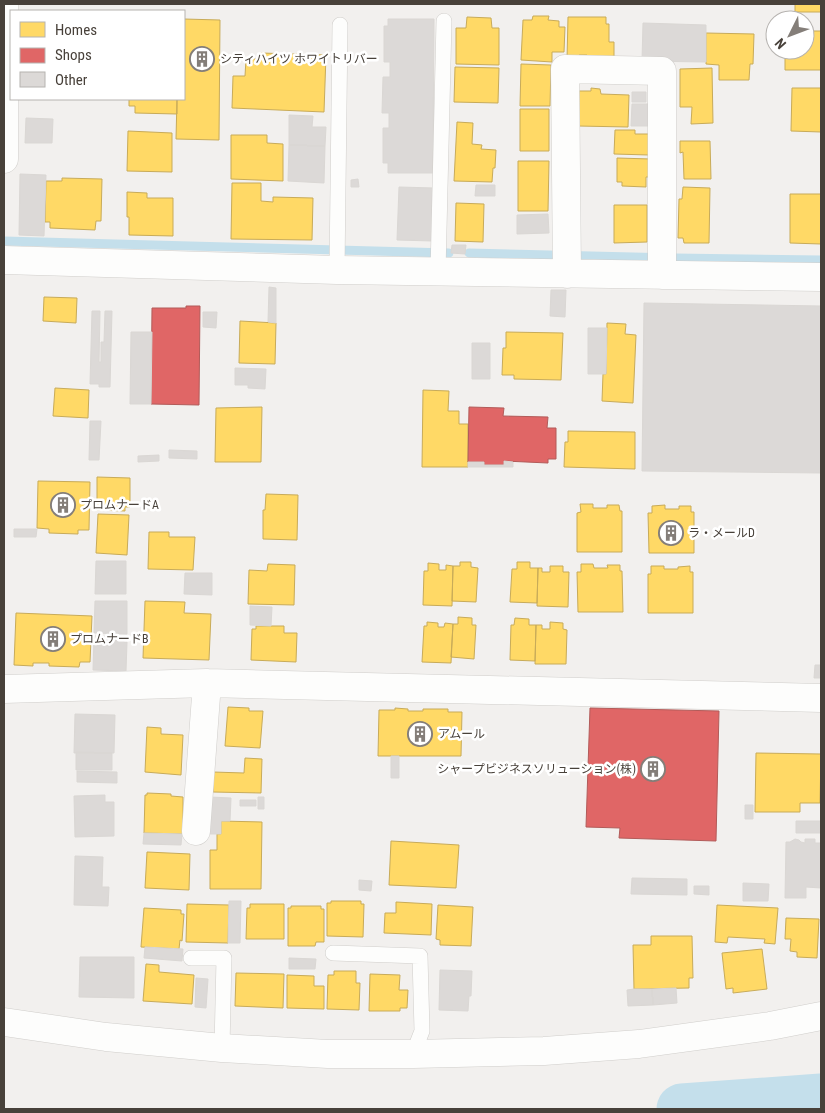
<svg xmlns="http://www.w3.org/2000/svg" width="825" height="1113" font-family="'Roboto Condensed','Noto Sans JP',sans-serif">
  <style>
    .homes { fill: #ffd966; stroke: #c8ab59 }
    .shops { fill: #e06666; stroke: #b25b59 }
    .lines { fill: none; stroke-linecap: round; stroke-linejoin: round }
    .stream { stroke: #c4dfeb; stroke-width: 9 }
    .river { stroke: #c4dfeb; stroke-width: 51 }
    .building { fill: #dcd9d7; stroke: #dad7d4 }
    .lane-casing { stroke: #d0cecb; stroke-width: 16 }
    .street-casing { stroke: #d0cecb; stroke-width: 29 }
    .lane { stroke: #fdfdfc; stroke-width: 15 }
    .street { stroke: #fdfdfc; stroke-width: 28 }
    .labels { text-anchor: middle; stroke-width: 5; stroke-linejoin: round; paint-order: stroke }
    .poi-label { font-size: 12px; fill: #48413a; stroke: #fff; text-anchor: start }
  </style>
  <rect width="100%" height="100%" fill="#f2f0ee"/>
  <path class="homes" d="M795 4H821V12H795Z
    M533 16H549L548 20 559 21V27H565L564 52H552V62L521 60 523 20H532Z
    M467 17 491 18 492 28H499V65L456 64V28H466Z
    M568 17H606V24H609V42H614V61L587 58V55H579V60H567Z
    M184 19 220 20 219 140 176 139 177 99H184Z
    M805 31H821V70H785V50H805Z
    M706 33 754 34 753 64H750L749 80H719V65L706 64Z
    M261 53 326 55 324 112 232 108 233 76H245L246 59H261Z
    M521 64 551 65 550 106H520Z
    M455 67 499 68 498 103 454 102Z
    M712 68 713 123 691 124 692 107H680V69Z
    M591 88 600 89 601 94 629 95 628 127 578 126 579 91H591Z
    M792 88H821V132L791 131Z
    M129 99H177V114L135 113V106H129Z
    M520 109H549V151H520Z
    M457 122 473 123 472 144 482 145 481 149 496 150 495 168H493L492 182 454 181Z
    M615 130H635V134H649V155L614 154Z
    M128 131 172 133V172L127 171Z
    M231 135H267V143L283 144V181L231 179Z
    M680 141H710L711 179H684L683 152 680 153Z
    M617 158 651 159 650 177H646V187L622 186V182H617Z
    M518 161H549L548 211H518Z
    M62 178 102 179 101 221H96L95 230 50 228V222H45L46 181H62Z
    M232 183H261V201L273 202V197L313 198 312 240 231 239Z
    M683 187 710 188 709 243H684L683 238H678L679 199H682Z
    M127 192 147 193V198H173V236L129 235V217H127Z
    M790 194H821V244L790 243Z
    M456 203 484 204 483 242 455 241Z
    M614 205H647V242L614 243Z
    M44 297 77 298 76 323 43 321Z
    M240 321 276 323 275 364 239 363Z
    M607 323 626 324 625 334 636 335 633 403 602 401 603 374H606Z
    M506 332 563 333 561 380 514 379V375H502L503 348H506Z
    M55 388 89 390 88 418 53 416Z
    M423 390 449 391 448 411H459V424H468V467H422Z
    M262 407 261 462H215L216 408Z
    M568 431 635 432V469L564 467 565 442H568Z
    M97 477 130 478V507H125V511L97 510Z
    M38 481 90 482 89 530H78V534L49 533V529L37 528Z
    M266 494 298 495 297 540 263 539V510H265Z
    M580 504H593V508H607V505H619L620 511H622V552H577V513L581 512Z
    M665 505V509H679V506H691V512H694V553H649L648 513H652V506Z
    M98 514 129 515 127 555 96 553Z
    M149 532H169V537H195L193 570 148 569Z
    M460 562H471V567L478 568 476 602 452 601 453 566H460Z
    M517 562H530V568H538L537 603 510 602 512 569H517Z
    M428 563 439 564V570H446V565L453 566 452 606 423 605 424 571H428Z
    M268 564 295 565 294 605 248 604 249 570 267 571Z
    M581 564H593L594 568H608L607 565H620V571H622L623 612H578L577 572H581Z
    M550 566H563V572H569L568 607 537 606 538 568H542V572H550Z
    M651 566H664V569H678V567L690 566V572H693V613H648V574H651Z
    M145 601 185 602 184 613 211 614 209 660 143 658Z
    M16 613 92 616 90 662H80L79 667 49 666V663H33V666L14 665Z
    M458 617 472 618V625H476L474 659 451 657 453 624H458Z
    M515 618 529 619V625H536L535 661 510 660 511 625H514Z
    M427 622 438 623V627H444L445 623 453 624 451 663 422 662 424 626H427Z
    M550 622 563 623V629L567 630 566 664H535L536 625H542V629H550Z
    M256 626H284V633H297L296 662 251 660 252 629H256Z
    M228 707 249 708V711H263L260 748 225 746Z
    M395 708 408 709V711H423V709H448V712H462L461 756H378L379 710H395Z
    M147 727 161 728V734L183 735 181 775 145 772Z
    M756 753 821 754 820 803H800V812H755Z
    M245 758 262 759 261 793 213 792V772L244 773Z
    M147 793 171 794V796L183 797V834L144 833 145 795H147Z
    M221 821 262 822 261 889H210V850H217V834H221Z
    M391 841 459 845 456 888 389 885Z
    M147 852 190 854 189 890 145 888Z
    M331 901H361V904H364L363 937 327 936V903H331Z
    M396 902 432 904 431 935 384 933 385 913H396Z
    M187 904 229 905 228 943 186 942Z
    M250 904H284V939H246L247 908H250Z
    M438 905 473 907 471 946 440 945V940L436 939Z
    M717 905 778 908 775 944 764 943 765 939 728 937 727 943 715 942Z
    M291 906H321V909H324V942H316L315 946H288V908H291Z
    M144 908 181 910V914H184L182 941 180 940 179 949 141 947Z
    M786 918 819 919 817 958 797 957V952L790 951 791 939H785Z
    M651 936H692L693 978H689V988L634 989 633 945H651Z
    M762 949 767 989 733 993V988L726 989 722 953Z
    M146 964 159 965V972L194 975 192 1004 143 1001Z
    M334 971H356V983H360L359 1010 327 1009 328 975H334Z
    M236 973 284 974 283 1008 235 1006Z
    M370 974 400 975 399 990H408L407 1008H400V1011H369Z
    M287 975 314 976V986H324V1009L287 1008Z"/>
  <path class="shops" d="M186 306H200L199 405 151 404 152 308H186Z
    M469 407 504 408 503 416 548 417 547 428H556V459H548V463L504 461V465H484V462H468Z
    M590 708 719 711 716 841 619 838 620 828 586 827Z"/>
  <g class="lines">
    <path class="stream" d="M4 241 449 253
      M469 253 675 258 821 260"/>
    <path class="river" d="M682 1109 821 1099"/>
  </g>
  <path class="building" d="M388 19H434L433 173H388V163H383V128H389V113H382L383 77H390V62H384V26H388Z
    M643 23 706 25V62L642 61Z
    M632 92H646V102H632Z
    M632 104H653V126H631Z
    M289 115 313 116 312 127H326L325 146 289 145Z
    M26 118 53 119 52 143H25Z
    M289 145 325 146 324 183 288 181Z
    M20 174 46 175 44 236 19 235Z
    M358 179 359 187H351V180Z
    M476 185H495V196H475Z
    M399 187 434 188 433 241 397 240Z
    M548 214 549 233 517 234V215Z
    M452 245H466L465 254 451 253Z
    M269 287 276 288V323L268 322Z
    M551 290H566L565 317 550 316Z
    M644 303 821 306V473L642 471Z
    M92 311H100L99 362H101V342H104L105 311H112L110 387H99V384H90Z
    M203 312H217L216 328 203 327Z
    M588 328H607L606 374H588Z
    M131 332H152L151 404H130Z
    M472 343H490V379H472Z
    M235 368 266 369 265 389 248 388V385H235Z
    M90 421H101L99 460H89Z
    M169 450 197 451V459L169 458Z
    M159 455V461L138 462V456Z
    M504 461 513 462V467H468V462H484V465H504Z
    M14 529H37L36 537H14Z
    M96 561H126V594H95Z
    M185 573H212V595L184 594Z
    M95 601H127V634L94 633Z
    M250 606 272 607 271 626 250 625Z
    M94 636 123 637 124 642H127L126 671 93 670Z
    M815 665H821V678H814Z
    M75 714 115 715 114 753H74Z
    M76 752 112 753V770H76Z
    M391 756H399V778H391Z
    M77 771 117 772V783L77 782Z
    M105 795V802H114V836L75 837 74 796Z
    M210 797 231 798 230 821H221V834H209Z
    M258 797H264V809H258Z
    M240 800H256V806H240Z
    M745 805H753V819H745Z
    M796 821H821V833H796Z
    M144 833 182 834 181 845 143 844Z
    M795 839 799 840 801 842 805 843V839H815V843H821V888L806 887V898H785L786 842H790Z
    M75 856 103 857 102 887H109L108 906 74 905Z
    M632 878 687 879V895L631 894Z
    M359 880 372 881 371 891 359 890Z
    M743 883 769 884 768 901H743Z
    M694 886H709V895L694 894Z
    M229 901H241L240 943H228Z
    M145 947 183 949 182 961 144 958Z
    M80 957H134V998L79 997Z
    M289 958 316 959 315 969H289Z
    M440 970 472 971 471 996H469L468 1011 439 1010Z
    M196 978 208 979 206 1008 195 1007Z
    M676 988 677 1003 653 1005 652 989Z
    M634 989H652L653 1005 628 1006 627 990Z"/>
  <g class="lines">
    <defs>
      <path id="lane" d="M337 270 340 25
        M438 272 444 21
        M333 953 420 956 422 1031 413 1054
        M191 958H224L222 1048"/>
      <path id="street" d="M4 159V4
        M4 260 337 270 821 277
        M567 274 565 69 662 71V275
        M4 689 207 683 821 698
        M196 831 207 683
        M4 1022 106 1037 222 1048 328 1054H413L544 1051 639 1044 770 1026 821 1016"/>
    </defs>
    <use href="#lane" class="lane-casing"/>
    <use href="#street" class="street-casing"/>
    <use href="#lane" class="lane"/>
    <use href="#street" class="street"/>
  </g>
  <defs>
    <symbol id="building-ring" viewBox="-11 -11 22 22"><circle r="9.5" fill="#fff" stroke="#847e79" stroke-width="1.5"/><path d="M-4-6H4V6H1V3H-1V6H-4ZM-2.5-4.3h1.7v1.8h-1.7ZM.8-4.3h1.7v1.8H.8ZM-2.5-1h1.7V.8h-1.7ZM.8-1h1.7V.8H.8Z" fill="#847e79"/></symbol>
  </defs>
  <g fill-rule="evenodd">
    <use href="#building-ring" x="188" y="45" width="28" height="28"/>
    <use href="#building-ring" x="49" y="491" width="28" height="28"/>
    <use href="#building-ring" x="657" y="519" width="28" height="28"/>
    <use href="#building-ring" x="39" y="625" width="28" height="28"/>
    <use href="#building-ring" x="406" y="720" width="28" height="28"/>
    <use href="#building-ring" x="639" y="755" width="28" height="28"/>
  </g>
  <g class="labels">
    <g class="poi-label">
      <text x="220" y="63">シティハイツ ホワイトリバー</text>
      <text x="80" y="509">プロムナードA</text>
      <text x="688" y="537">ラ・メールD</text>
      <text x="70" y="643">プロムナードB</text>
      <text x="438" y="738">アムール</text>
      <text x="636" y="773" text-anchor="end">シャープビジネスソリューション(株)</text>
    </g>
  </g>
  <rect width="825" height="1113" fill="none" stroke="#48413a" stroke-width="10"/>
  <rect x="10" y="10" width="175" height="90" fill="#ffffff" stroke="#b6b3b0"/>
  <rect x="20" y="22" width="25" height="15" fill="#ffd966" stroke="#b6b3b0"/>
  <text x="55" y="35" font-size="15" fill="#48413a">Homes</text>
  <rect x="20" y="48" width="25" height="15" fill="#e06666" stroke="#b6b3b0"/>
  <text x="55" y="60" font-size="15" fill="#48413a">Shops</text>
  <rect x="20" y="72" width="25" height="15" fill="#dcd9d7" stroke="#b6b3b0"/>
  <text x="55" y="85" font-size="15" fill="#48413a">Other</text>
  <g transform="translate(790 35) rotate(228)"><circle r="24" fill="#ffffff" stroke="#b6b3b0"/>
  <path d="M0-4L9 19L0 12L-9 19Z" fill="#847e79"/>
  <text y="-8" font-size="14" font-weight="bold" text-anchor="middle" fill="#48413a">N</text>
  </g>
</svg>
